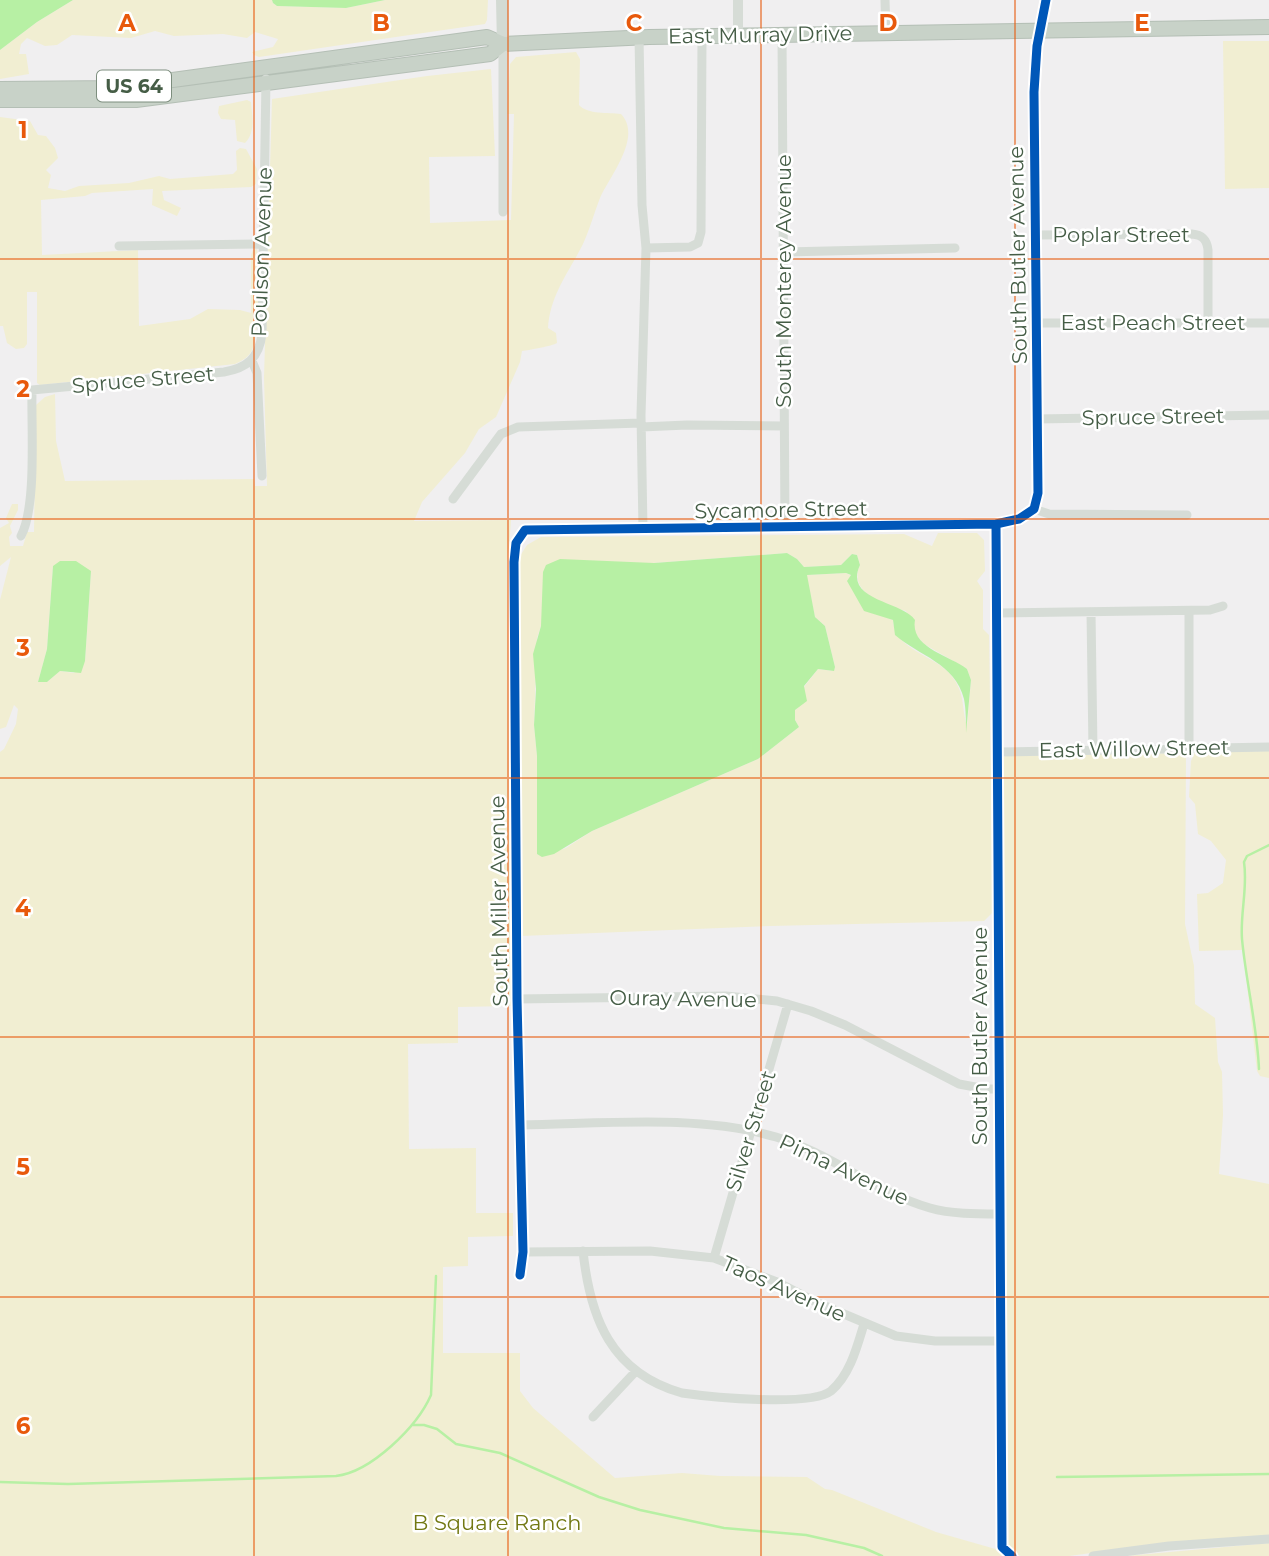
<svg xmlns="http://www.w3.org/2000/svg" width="1269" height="1556" font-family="Montserrat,sans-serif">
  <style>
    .green { fill: #f1eed2; fill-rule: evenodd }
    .water { fill: #b7f0a4 }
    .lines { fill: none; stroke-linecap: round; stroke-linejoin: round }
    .stream { stroke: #b7f0a4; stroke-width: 2.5 }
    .trunk-casing { stroke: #b4bfb5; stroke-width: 16 }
    .minor { stroke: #d6dcd6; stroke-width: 9 }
    .tertiary { stroke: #d6dcd6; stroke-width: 10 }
    .secondary { stroke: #d3dad3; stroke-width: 12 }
    .trunk { stroke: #c8d2c8; stroke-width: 14 }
    .cycleway-casing { stroke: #fff; stroke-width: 13 }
    .cycleway { stroke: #0057b8; stroke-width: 9 }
    .grid { fill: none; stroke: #e8590c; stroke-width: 2; stroke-opacity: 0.55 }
    .labels { text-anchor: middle; stroke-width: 5; stroke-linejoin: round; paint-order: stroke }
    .shield { fill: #fff; stroke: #7d8e7e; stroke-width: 2 }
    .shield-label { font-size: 19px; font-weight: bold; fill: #455d46 }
    .street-label { font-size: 21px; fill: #455d46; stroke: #fff }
    .park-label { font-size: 21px; fill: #727812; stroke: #fff }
    .grid-label { font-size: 23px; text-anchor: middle; font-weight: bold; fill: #e8590c; stroke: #fff; stroke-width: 5; stroke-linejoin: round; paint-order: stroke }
  </style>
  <rect width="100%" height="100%" fill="#f0eff0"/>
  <path class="green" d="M73 0H272L273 3 277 6 346 8 385 0H488L487 20 485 24 259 57 254 55 252 52 273 47 278 39 255 32 247 38 223 34 174 36 155 31 131 38 72 35 57 45 45 46 27 38 21 44 19 54H26L29 74 0 79V50L37 22Z
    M1223 41H1269V188L1225 189Z
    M576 52 580 59 579 105C588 115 608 112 621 114 643 137 609 177 600 198 594 213 590 229 583 244 569 272 550 295 548 328L556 333 557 343C552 346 530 350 522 351L520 362 496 417 479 429 465 453 422 502 414 521 511 520 508 563 513 1006 458 1007V1043L408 1044 409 1149 476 1148V1213H513V1236L468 1237V1266L443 1267V1353H520V1391L533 1408 615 1478 682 1473 720 1476 807 1477 825 1489 832 1490 936 1532 999 1550 998 1486 1008 1485 1001 761 1005 756 1184 753 1186 756 1185 924 1194 966 1195 1004 1215 1018 1218 1062 1222 1072 1223 1115 1219 1174 1269 1184V1535L1165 1543 1069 1556H1021L1016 1554V1556H0V752L4 749 16 724 18 709 14 705 6 727 0 729V600L11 557 0 566V528L9 523 6 518 12 504H18V510L10 526 12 533 9 537 10 546H23L27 532H34L36 405 45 397 55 394 56 441 65 481 254 479 255 486H267L264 378 272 99 427 76 491 69 495 156 429 157 430 223 511 220 514 114H507L510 64 516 57ZM53 566 91 571 85 661 74 673 60 671 47 682H38L47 649Z
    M247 100 251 102C252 116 256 132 245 143L237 141 235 120 221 119 218 113 219 106Z
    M0 117 30 121 38 135 46 136 55 148 58 158 46 170 51 175 48 188 65 191 79 186 129 183 159 176 170 179 233 174 237 170 236 151 240 148 246 149 257 169 256 184 251 187 162 191 164 200 181 208 177 216 152 205 153 189 92 193 85 196 41 200 42 255 138 250 139 326 190 319 208 309 240 310 251 313V255L253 250 257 249C260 264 259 338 252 350 249 357 242 361 235 364L40 385 37 383V292H27V344L24 348 16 349 7 343 3 326H0Z
    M938 533H977L984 540 985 571 977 581 983 590V629L989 635 993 912 984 921 770 926 521 936 520 556 527 545 541 537 904 534 932 546ZM787 553 797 559 804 567 841 565 852 554 857 555 860 565C847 593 886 605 906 611L916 635 924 644 967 669 971 680 967 726C961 707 966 694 951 675 935 655 894 650 893 620L883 616 851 578 852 576 846 573 806 575 815 617 825 626 835 667 833 671 818 669 804 687C805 695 803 705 795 710V720L799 727 758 759 592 831 566 848 542 856 537 854V756L534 725 537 638 541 626 615 563H654Z
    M1269 751V1078L1260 1076 1257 1071 1243 951 1242 950 1199 951 1197 894 1208 893 1223 883 1226 860 1211 841 1198 834 1195 804 1189 797 1191 761 1195 752Z
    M1269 1543V1556H1126Z"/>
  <path class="water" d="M0 0H73L37 22 0 50Z
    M272 0H385L346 8 277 6 273 3Z
    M787 553 797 559 804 567 841 565 852 554 857 555 860 565C843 601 903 601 915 620 910 648 949 655 967 669L971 680 966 733C966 722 966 709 964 699 955 663 919 656 895 635L893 620 864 611 847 581 851 575 846 573 807 575 815 617 825 626 835 667 834 671 818 669 804 686 807 701 795 710V720L799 727 758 759 592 831 554 854 542 857 537 854V756L534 725 536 689 533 654 541 626 543 572 546 565 560 559 654 563Z
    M60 561H76L91 571 85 661 81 673 60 671 47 682H38L47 649 53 566Z"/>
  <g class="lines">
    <path class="stream" d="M1259 1069C1257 1025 1246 982 1242 939 1240 913 1248 888 1244 862L1247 856 1269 845
      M413 1425H424L437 1429 456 1444 500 1453 599 1497 640 1510 724 1528 806 1535 864 1548 882 1556
      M1057 1477 1269 1474
      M0 1482 68 1484 336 1476C371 1472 417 1427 431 1395L436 1276"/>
    <defs>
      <path id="trunk" d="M0 89 114 88 487 37 503 44 649 37 1269 27
        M0 100H136L490 54 503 44"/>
    </defs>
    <use href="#trunk" class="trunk-casing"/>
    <path class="minor" d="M885 0 886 33
      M782 34 785 528
      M639 37 642 205 646 248 641 415 643 529
      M503 212V44
      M1036 235 1192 234C1203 235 1207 240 1208 250V323
      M119 246 264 244
      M646 248 690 247 698 243 701 232 702 36
      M785 252 955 248
      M1037 323H1269
      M252 361 257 373 262 476
      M1037 419 1269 415
      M641 427 687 425 784 426
      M453 499 501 434 518 427 641 423
      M1034 509 1049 514 1187 515
      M996 524 1002 1547 1012 1556
      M21 536C37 506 31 427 32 390L224 372C247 368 259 358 262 334L266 79
      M1091 612 1093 750
      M996 613 1210 610 1223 606
      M1189 748V611
      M998 752 1269 747
      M517 999 726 996 777 1001 811 1011 845 1025 959 1084 986 1089H998
      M521 1125C602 1124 698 1114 776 1137 830 1153 875 1192 930 1208 951 1214 976 1214 999 1214
      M583 1251C590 1318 611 1373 682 1393 710 1397 810 1407 831 1391 850 1375 857 1347 864 1324
      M523 1252 650 1251 714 1258 777 1282 818 1303 896 1336 935 1341H1000
      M714 1258 788 1004
      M520 1275 523 1252 517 999 514 562 516 543 525 530 996 524 1019 519 1034 509 1038 493 1034 92 1037 46 1046 0
      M593 1417 636 1371
      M1093 1556 1169 1546 1269 1539"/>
    <path class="tertiary" d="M738 35V0"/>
    <path class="secondary" d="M502 0 503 44"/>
    <use href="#trunk" class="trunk"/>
    <defs>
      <path id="cycleway" d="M996 524 1002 1547 1012 1556
        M520 1275 523 1252 517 999 514 562 516 543 525 530 996 524 1019 519 1034 509 1038 493 1034 92 1037 46 1046 0"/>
    </defs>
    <use href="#cycleway" class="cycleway-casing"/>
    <use href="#cycleway" class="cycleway"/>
  </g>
  <path class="grid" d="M254 0V1556M508 0V1556M761 0V1556M1015 0V1556M0 259H1269M0 519H1269M0 778H1269M0 1037H1269M0 1297H1269"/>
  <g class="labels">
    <rect class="shield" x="97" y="70.5" width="74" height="31" rx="5"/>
    <g class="shield-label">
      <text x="134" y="93">US 64</text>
    </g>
    <g class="street-label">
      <text transform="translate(760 35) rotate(-1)" y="7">East Murray Drive</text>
      <text x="1121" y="242">Poplar Street</text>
      <text transform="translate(262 252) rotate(-88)" y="7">Poulson Avenue</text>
      <text transform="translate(1018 255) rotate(-91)" y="7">South Butler Avenue</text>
      <text transform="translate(784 281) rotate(-90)" y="7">South Monterey Avenue</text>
      <text x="1153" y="330">East Peach Street</text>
      <text transform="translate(143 380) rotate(-5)" y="7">Spruce Street</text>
      <text transform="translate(1153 417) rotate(-1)" y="7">Spruce Street</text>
      <text transform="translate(781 510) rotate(-1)" y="7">Sycamore Street</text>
      <text transform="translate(1134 749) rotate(-1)" y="7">East Willow Street</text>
      <text transform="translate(499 901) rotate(-91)" y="7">South Miller Avenue</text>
      <text transform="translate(683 999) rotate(1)" y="7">Ouray Avenue</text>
      <text transform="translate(980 1036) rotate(-90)" y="7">South Butler Avenue</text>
      <text transform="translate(751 1131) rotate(-73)" y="7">Silver Street</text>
      <text transform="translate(844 1170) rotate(25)" y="7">Pima Avenue</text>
      <text transform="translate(784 1289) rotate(24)" y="7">Taos Avenue</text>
    </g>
    <g class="park-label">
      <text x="497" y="1530">B Square Ranch</text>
    </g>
  </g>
  <g class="grid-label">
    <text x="127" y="31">A</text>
    <text x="381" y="31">B</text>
    <text x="634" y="31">C</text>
    <text x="888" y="31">D</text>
    <text x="1142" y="31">E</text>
    <text x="23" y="138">1</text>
    <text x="23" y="397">2</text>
    <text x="23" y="656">3</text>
    <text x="23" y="916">4</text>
    <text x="23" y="1175">5</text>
    <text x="23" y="1434">6</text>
  </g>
</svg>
